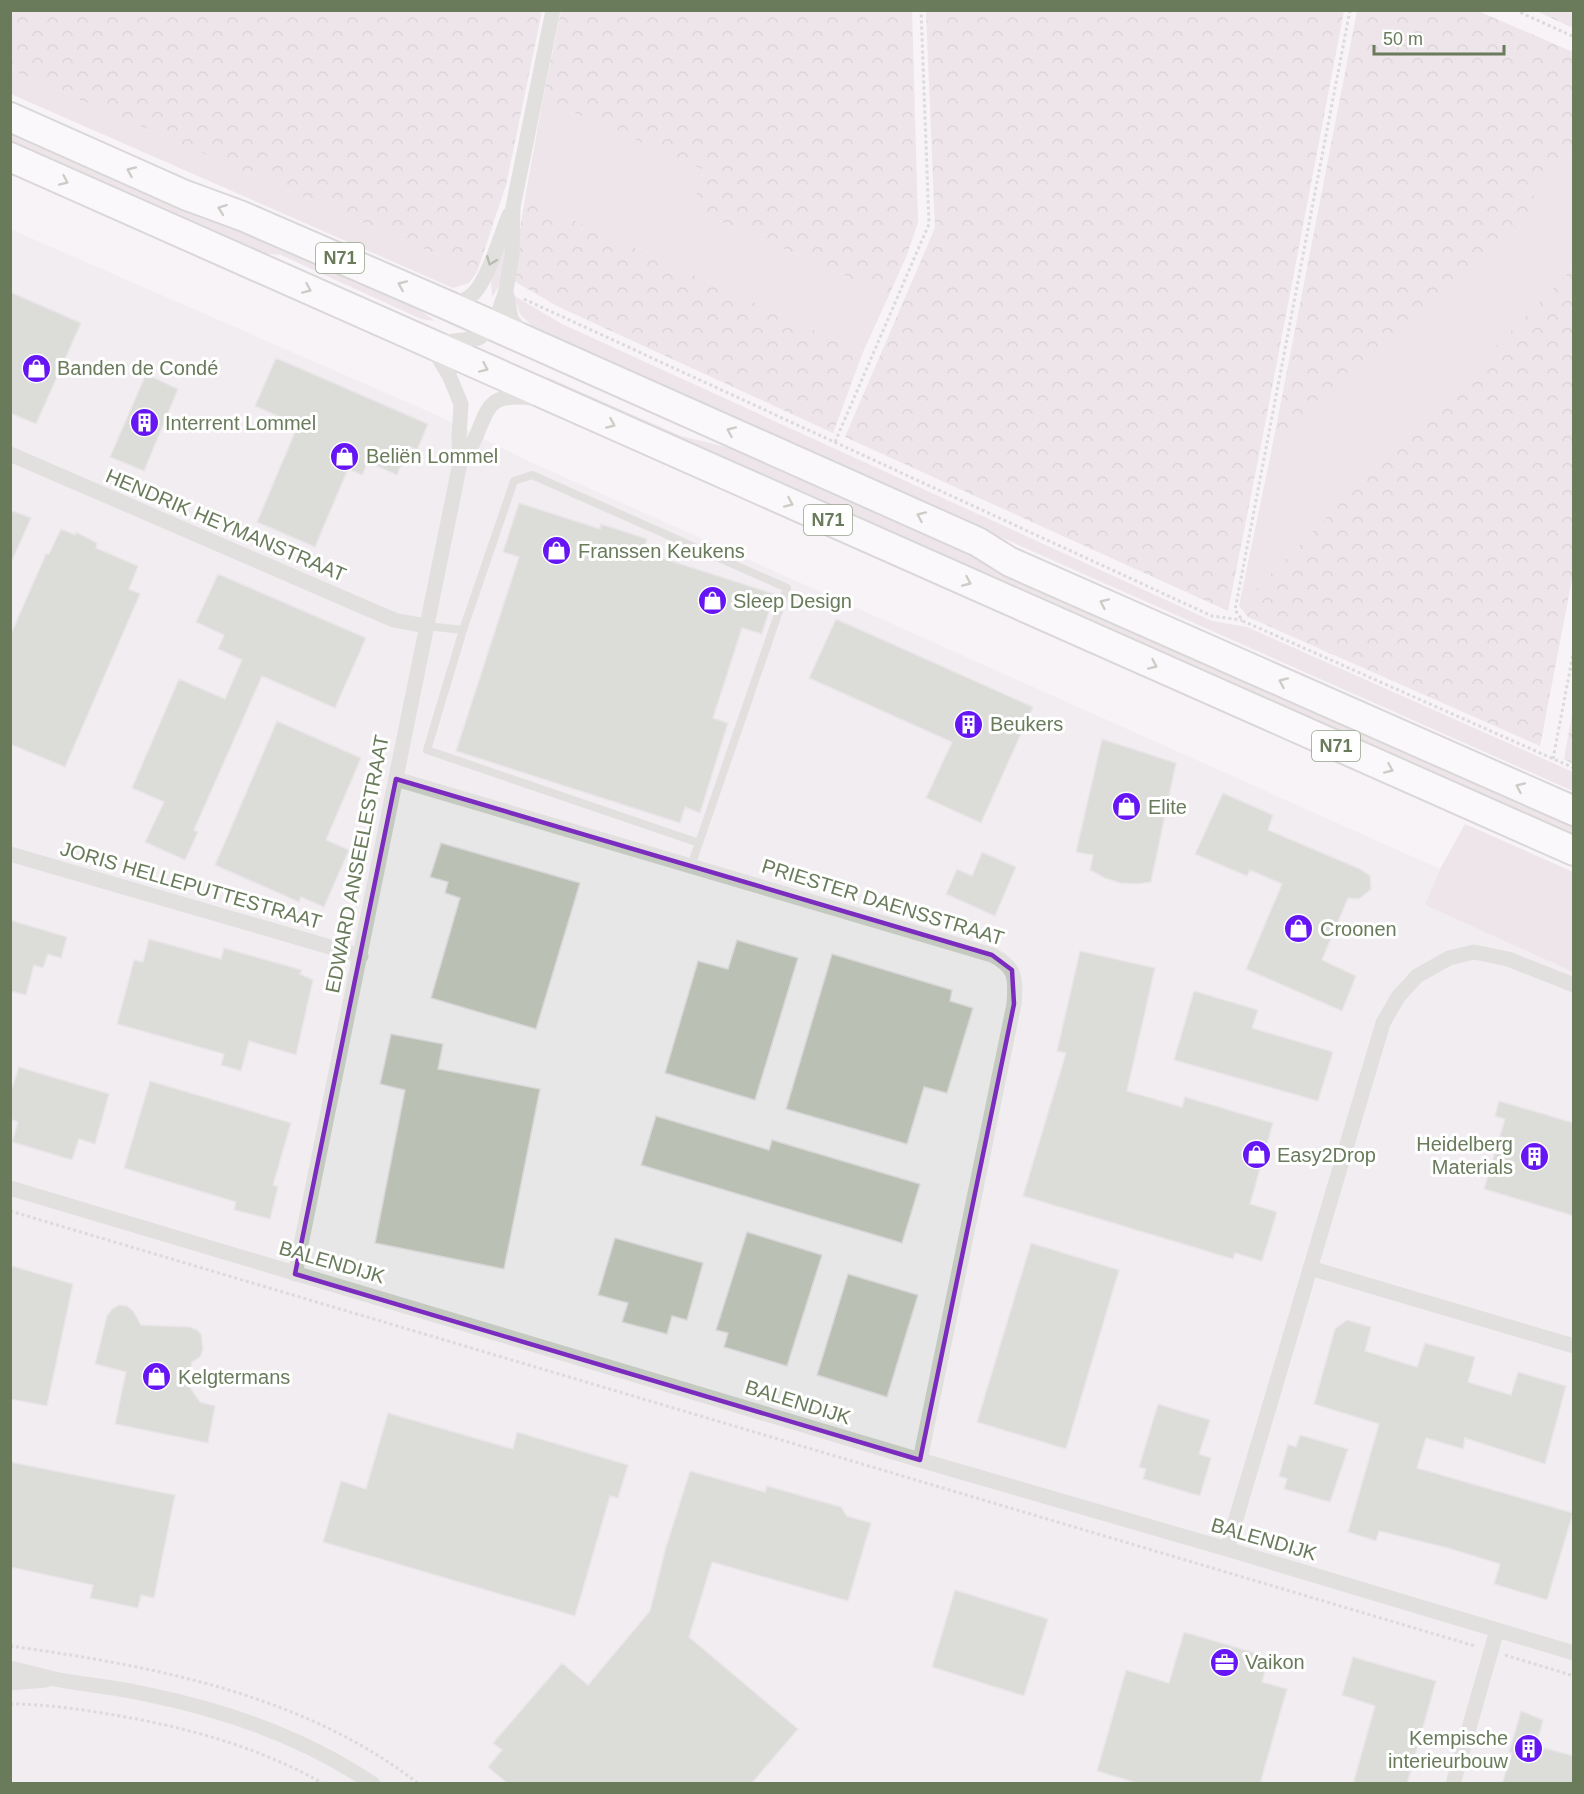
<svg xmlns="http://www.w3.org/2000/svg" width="1584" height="1794" font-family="Arial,sans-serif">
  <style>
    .built { fill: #e8e7e7 }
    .green { fill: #dfd4d7 }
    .forest { fill: url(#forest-crowns) }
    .building { fill: #bac0b3; stroke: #d8d6d8; stroke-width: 1.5 }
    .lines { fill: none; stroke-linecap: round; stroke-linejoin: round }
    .highway-casing { stroke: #b4b9b0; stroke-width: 32 }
    .path { stroke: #babeb7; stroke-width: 3; stroke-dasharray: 3 3; stroke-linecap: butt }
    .lane { stroke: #c5cac1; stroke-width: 8 }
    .street { stroke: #c5cac1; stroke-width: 15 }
    .highway { stroke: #fff; stroke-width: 28 }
    .oneway { stroke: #96a38c }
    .oneway2 { stroke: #697b5b }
    .marked { fill: none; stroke: #7b2cbf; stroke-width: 4.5; stroke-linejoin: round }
    .labels { text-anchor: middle; stroke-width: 6; stroke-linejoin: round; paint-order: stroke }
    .shield { fill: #fff; stroke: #96a38c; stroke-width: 1.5 }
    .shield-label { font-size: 18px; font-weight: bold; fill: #697b5b }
    .poi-label { font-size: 20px; fill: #697b5b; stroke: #fff; text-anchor: start }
    .street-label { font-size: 20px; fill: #697b5b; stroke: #fff }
  </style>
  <defs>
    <pattern id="forest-crowns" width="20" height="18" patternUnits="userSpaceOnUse" patternTransform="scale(1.5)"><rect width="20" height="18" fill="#dfd4d7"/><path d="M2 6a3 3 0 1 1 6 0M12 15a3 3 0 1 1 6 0" fill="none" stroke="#b9b1b1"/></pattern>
  </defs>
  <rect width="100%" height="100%" fill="#f7f3f7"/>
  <path class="built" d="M10 229 441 417 528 461 1440 869 1425 905 1573 972V1783H11Z"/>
  <path class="green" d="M11 70 477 272 469 283 453 288 11 94Z
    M543 99 704 170 692 209 889 295 863 352 525 198Z
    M11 128 421 311 435 321 421 319 281 255 251 252 11 147Z
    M1573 150V268L1239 606 1271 453 1541 208 1530 188Z
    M503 248 505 251 502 281 492 297 491 278Z
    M513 295 562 324 1212 621 1247 627 1573 772V791L538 332 520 314Z
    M532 374 549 378 681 436 730 448 1573 823V841Z
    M1465 824 1573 872V972L1425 905 1440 869Z"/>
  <path class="forest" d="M11 10 542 11 506 185 477 272 11 70Z
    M561 11H912L918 223 906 257 889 295 692 209 704 170 543 99Z
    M926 11H1344L1262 440 1228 611 845 437 935 228Z
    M1357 11H1478L1573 52V150L1530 188 1541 208 1271 453Z
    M1536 11H1573V28Z
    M525 198 863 352 833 433 559 307 512 280Z
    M1573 268V574L1540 746 1248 617 1239 606Z
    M1573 709 1574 764H1573L1564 759Z"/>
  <path class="building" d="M10 292 81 323 36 424 10 413Z
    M276 358 428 424 417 450 409 446 397 475 368 462 362 475 348 469 315 547 257 522 298 425 255 406Z
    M146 374 178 389 144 471 110 457Z
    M519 503 600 529 601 524 647 539 643 552 774 594 762 634 742 628 713 718 728 723 700 813 685 807 680 823 456 751 519 557 503 552Z
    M10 510 31 518 10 565Z
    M61 529 75 535 76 532 97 543 96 548 138 566 129 589 140 594 65 767 10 744V636L46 554H49Z
    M218 574 366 638 335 708 262 676 194 830 198 832 185 860 145 842 164 802 132 788 179 679 225 699 242 660 218 649 224 635 196 622Z
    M836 619 1033 707 981 823 926 798 952 742 809 678Z
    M277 721 361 758 326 840 349 850 324 907 301 897 299 902 215 865Z
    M1102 739 1176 763 1151 882 1137 884 1120 883 1105 878 1090 870 1093 855 1076 852Z
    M1223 793 1273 815 1268 830 1360 869 1370 876 1371 889 1359 899 1348 898 1322 960 1356 976 1342 1011 1246 969 1282 884 1250 870 1247 876 1195 854Z
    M441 843 580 883 536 1029 431 998 460 898 445 893 448 882 430 877Z
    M982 852 1016 867 995 916 946 894 957 869 972 876Z
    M10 920 67 937 61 958 48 954 43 968 34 965 26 995 10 991Z
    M149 939 221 959 224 948 302 970 300 974 313 980 296 1055 249 1041 241 1071 221 1065 224 1054 117 1024 134 960 143 962Z
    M737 940 798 958 755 1100 665 1073 698 961 728 969Z
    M1080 951 1155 968 1127 1091 1182 1107 1185 1097 1273 1123 1250 1204 1277 1212 1262 1261 1235 1253 1233 1259 1023 1196 1066 1053 1057 1051Z
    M832 954 952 990 950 1001 973 1008 947 1093 924 1087 907 1144 786 1109Z
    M1194 991 1258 1010 1252 1028 1333 1052 1318 1101 1174 1060Z
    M391 1034 443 1044 438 1069 540 1089 504 1269 375 1243 405 1090 380 1084Z
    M19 1067 109 1094 95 1144 79 1139 72 1160 12 1142 18 1122 10 1119V1094Z
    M150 1081 291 1123 273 1185 278 1187 270 1219 234 1210 236 1202 124 1168Z
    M1499 1101 1574 1123V1216L1484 1189 1505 1119 1495 1116Z
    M656 1116 769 1150 772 1140 920 1184 902 1243 641 1165Z
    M747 1232 822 1255 787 1366 724 1347 728 1333 716 1330Z
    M615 1238 703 1263 687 1320 672 1316 667 1334 622 1322 628 1303 598 1295Z
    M1031 1243 1119 1270 1066 1449 977 1422Z
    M12 1266 73 1284 47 1406 10 1399V1277Z
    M848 1274 918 1295 887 1397 817 1375Z
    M119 1305 127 1306 133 1311 141 1325 190 1327 197 1330 201 1334 203 1350 200 1357 192 1362 187 1383 200 1402 215 1406 208 1443 115 1424 126 1372 95 1364 107 1316 112 1309Z
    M1347 1320 1371 1327 1365 1351 1417 1367 1425 1343 1475 1357 1468 1382 1481 1386 1511 1395 1518 1372 1566 1386 1545 1464 1465 1438 1463 1449 1426 1438 1417 1468 1573 1513 1547 1600 1494 1584 1500 1564 1448 1548 1379 1531 1376 1541 1348 1532 1379 1424 1314 1404 1335 1329Z
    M1158 1404 1210 1420 1199 1454 1211 1458 1200 1496 1143 1479 1146 1469 1139 1467Z
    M388 1413 513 1449 517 1432 628 1465 618 1498 610 1496 575 1616 323 1542 341 1481 366 1489Z
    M1300 1435 1348 1449 1330 1502 1284 1489 1287 1479 1279 1476 1288 1444 1296 1447Z
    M10 1462 175 1495 154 1598 141 1595 138 1608 90 1598 93 1585 10 1567Z
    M690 1471 765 1492 767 1486 841 1507 847 1516 871 1523 848 1601 712 1562 689 1637 798 1729 751 1784H508L488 1767 502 1750 493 1743 562 1663 588 1685 650 1611 666 1547Z
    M955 1590 1048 1619 1024 1696 932 1667Z
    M1184 1632 1269 1657 1262 1682 1287 1689 1260 1784H1140L1097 1771 1126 1670 1169 1683Z
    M1353 1657 1436 1681 1407 1784H1353L1375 1706 1342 1695Z
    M1521 1711 1543 1720 1536 1746 1574 1756V1784H1502L1512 1753 1509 1752Z"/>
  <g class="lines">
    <defs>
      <path id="highway" d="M10 117 185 195 242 216 447 305 978 542 1010 562 1574 811
        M10 157 1574 851"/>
    </defs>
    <use href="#highway" class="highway-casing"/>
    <path class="path" d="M1350 10 1235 610 1243 621 1574 768
      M1515 10 1574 37
      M524 299 1212 616 1242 620
      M835 442 929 224 921 10
      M1553 759 1574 649
      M10 1211 1475 1646
      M10 1646C153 1666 303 1694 419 1784
      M1505 1655 1574 1676
      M10 1704C42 1704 71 1708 102 1713 178 1725 256 1745 324 1784"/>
    <path class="lane" d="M426 626 463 630 514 481 532 475 787 588 691 866
      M463 630 427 750 699 843"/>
    <path class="street" d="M506 291 511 319 523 334
      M449 305C458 303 467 300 474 293 489 277 500 237 509 215
      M10 454 394 620 426 626
      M460 463C465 456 470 450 473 443 490 406 486 393 533 398
      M396 779 992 955C1016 967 1016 978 1014 1004L920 1460
      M10 854 361 956
      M10 1188 920 1460 1227 1549 1574 1653
      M1310 1268 1574 1346
      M295 1274 460 463 459 438 461 404 449 375 430 344 479 338 494 326 506 290 512 255 513 207 553 10
      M1227 1549 1383 1023 1398 997 1417 976 1449 958 1474 952 1508 959 1574 985
      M10 1668C25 1671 40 1676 55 1679 85 1685 115 1687 145 1694 225 1710 305 1738 373 1784
      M10 1683 46 1680
      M1453 1784 1497 1630"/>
    <use href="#highway" class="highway"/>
  </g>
  <defs><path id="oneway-chevron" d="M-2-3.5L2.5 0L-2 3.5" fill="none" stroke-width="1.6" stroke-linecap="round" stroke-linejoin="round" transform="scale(1.5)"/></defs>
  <g class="oneway">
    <use href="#oneway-chevron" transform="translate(131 171) rotate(-156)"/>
    <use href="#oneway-chevron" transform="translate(64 181) rotate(24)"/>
    <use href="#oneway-chevron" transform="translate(222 209) rotate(-160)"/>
    <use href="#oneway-chevron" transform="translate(402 285) rotate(-157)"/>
    <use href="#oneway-chevron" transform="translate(307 289) rotate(24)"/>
    <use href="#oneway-chevron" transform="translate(484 368) rotate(24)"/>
    <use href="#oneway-chevron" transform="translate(611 424) rotate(24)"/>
    <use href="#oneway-chevron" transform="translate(731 431) rotate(-156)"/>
    <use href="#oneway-chevron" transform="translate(789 503) rotate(24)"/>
    <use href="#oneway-chevron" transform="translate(921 516) rotate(-156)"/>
    <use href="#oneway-chevron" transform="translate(967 582) rotate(24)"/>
    <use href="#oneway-chevron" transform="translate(1104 603) rotate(-156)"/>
    <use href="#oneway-chevron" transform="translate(1153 665) rotate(24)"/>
    <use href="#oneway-chevron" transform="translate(1283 682) rotate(-156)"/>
    <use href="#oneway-chevron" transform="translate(1389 769) rotate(24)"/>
    <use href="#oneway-chevron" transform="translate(1520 787) rotate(-156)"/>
  </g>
  <use class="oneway2" href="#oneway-chevron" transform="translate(491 261) rotate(111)"/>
  <path d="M0 0H1584V1794H0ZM396 779 992 955 1012 970 1014 1004 920 1460 295 1274Z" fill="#f7f3f7" fill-opacity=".55" fill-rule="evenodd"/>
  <path class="marked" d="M396 779 992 955 1012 970 1014 1004 920 1460 295 1274Z"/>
  <defs>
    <symbol id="shop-disc" viewBox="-11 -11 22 22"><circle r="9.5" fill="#6616f5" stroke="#fff"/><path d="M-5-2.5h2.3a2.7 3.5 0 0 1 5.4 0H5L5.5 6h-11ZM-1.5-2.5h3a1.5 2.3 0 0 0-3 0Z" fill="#fff"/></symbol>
    <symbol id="building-disc" viewBox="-11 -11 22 22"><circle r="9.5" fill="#6616f5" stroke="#fff"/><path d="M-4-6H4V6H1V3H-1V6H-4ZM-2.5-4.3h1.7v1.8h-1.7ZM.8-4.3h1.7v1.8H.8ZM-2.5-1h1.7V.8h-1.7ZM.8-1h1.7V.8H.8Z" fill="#fff"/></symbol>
    <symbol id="office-disc" viewBox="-11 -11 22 22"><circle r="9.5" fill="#6616f5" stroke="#fff"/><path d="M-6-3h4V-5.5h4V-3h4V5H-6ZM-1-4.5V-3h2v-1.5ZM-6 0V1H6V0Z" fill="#fff"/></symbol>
  </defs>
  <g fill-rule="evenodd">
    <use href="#shop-disc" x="20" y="352" width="33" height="33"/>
    <use href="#building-disc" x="128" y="406" width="33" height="33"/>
    <use href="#shop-disc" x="328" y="440" width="33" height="33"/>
    <use href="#shop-disc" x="540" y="534" width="33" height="33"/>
    <use href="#shop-disc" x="696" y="584" width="33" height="33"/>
    <use href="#building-disc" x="952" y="708" width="33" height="33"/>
    <use href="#shop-disc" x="1110" y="790" width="33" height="33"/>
    <use href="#shop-disc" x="1282" y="912" width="33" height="33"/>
    <use href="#shop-disc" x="1240" y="1138" width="33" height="33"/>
    <use href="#building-disc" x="1518" y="1140" width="33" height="33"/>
    <use href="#shop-disc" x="140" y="1360" width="33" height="33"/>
    <use href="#office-disc" x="1208" y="1646" width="33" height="33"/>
    <use href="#building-disc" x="1512" y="1732" width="33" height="33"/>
  </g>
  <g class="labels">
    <g class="shield">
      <rect x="316" y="243" width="48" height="30" rx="4.5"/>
      <rect x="804" y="505" width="48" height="30" rx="4.5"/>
      <rect x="1312" y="731" width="48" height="30" rx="4.5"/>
    </g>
    <g class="shield-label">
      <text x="340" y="264">N71</text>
      <text x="828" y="526">N71</text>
      <text x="1336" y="752">N71</text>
    </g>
    <g class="poi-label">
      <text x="57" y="375">Banden de Condé</text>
      <text x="165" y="430">Interrent Lommel</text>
      <text x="366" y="463">Beliën Lommel</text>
      <text x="578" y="558">Franssen Keukens</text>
      <text x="733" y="608">Sleep Design</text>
      <text x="990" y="731">Beukers</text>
      <text x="1148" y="814">Elite</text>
      <text x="1320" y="936">Croonen</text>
      <text x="1513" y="1151" text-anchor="end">Heidelberg<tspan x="1513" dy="23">Materials</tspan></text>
      <text x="1277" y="1162">Easy2Drop</text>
      <text x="178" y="1384">Kelgtermans</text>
      <text x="1245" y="1669">Vaikon</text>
      <text x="1508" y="1745" text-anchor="end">Kempische<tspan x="1508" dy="23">interieurbouw</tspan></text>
    </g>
    <g class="street-label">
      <text transform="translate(226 525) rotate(23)" y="7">HENDRIK HEYMANSTRAAT</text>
      <text transform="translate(357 864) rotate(-79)" y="7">EDWARD ANSEELESTRAAT</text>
      <text transform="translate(191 885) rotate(16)" y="7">JORIS HELLEPUTTESTRAAT</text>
      <text transform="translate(883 902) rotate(17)" y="7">PRIESTER DAENSSTRAAT</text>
      <text transform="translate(332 1262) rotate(16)" y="7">BALENDIJK</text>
      <text transform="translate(798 1402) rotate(17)" y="7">BALENDIJK</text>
      <text transform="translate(1264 1539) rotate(16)" y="7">BALENDIJK</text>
    </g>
  </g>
  <rect width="1584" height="1794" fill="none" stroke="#697b5b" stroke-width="24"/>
  <path d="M1374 45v9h130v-9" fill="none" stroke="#697b5b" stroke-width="3"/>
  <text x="1383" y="45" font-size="18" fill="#697b5b" stroke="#ffffff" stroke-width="4.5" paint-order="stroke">50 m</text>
</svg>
